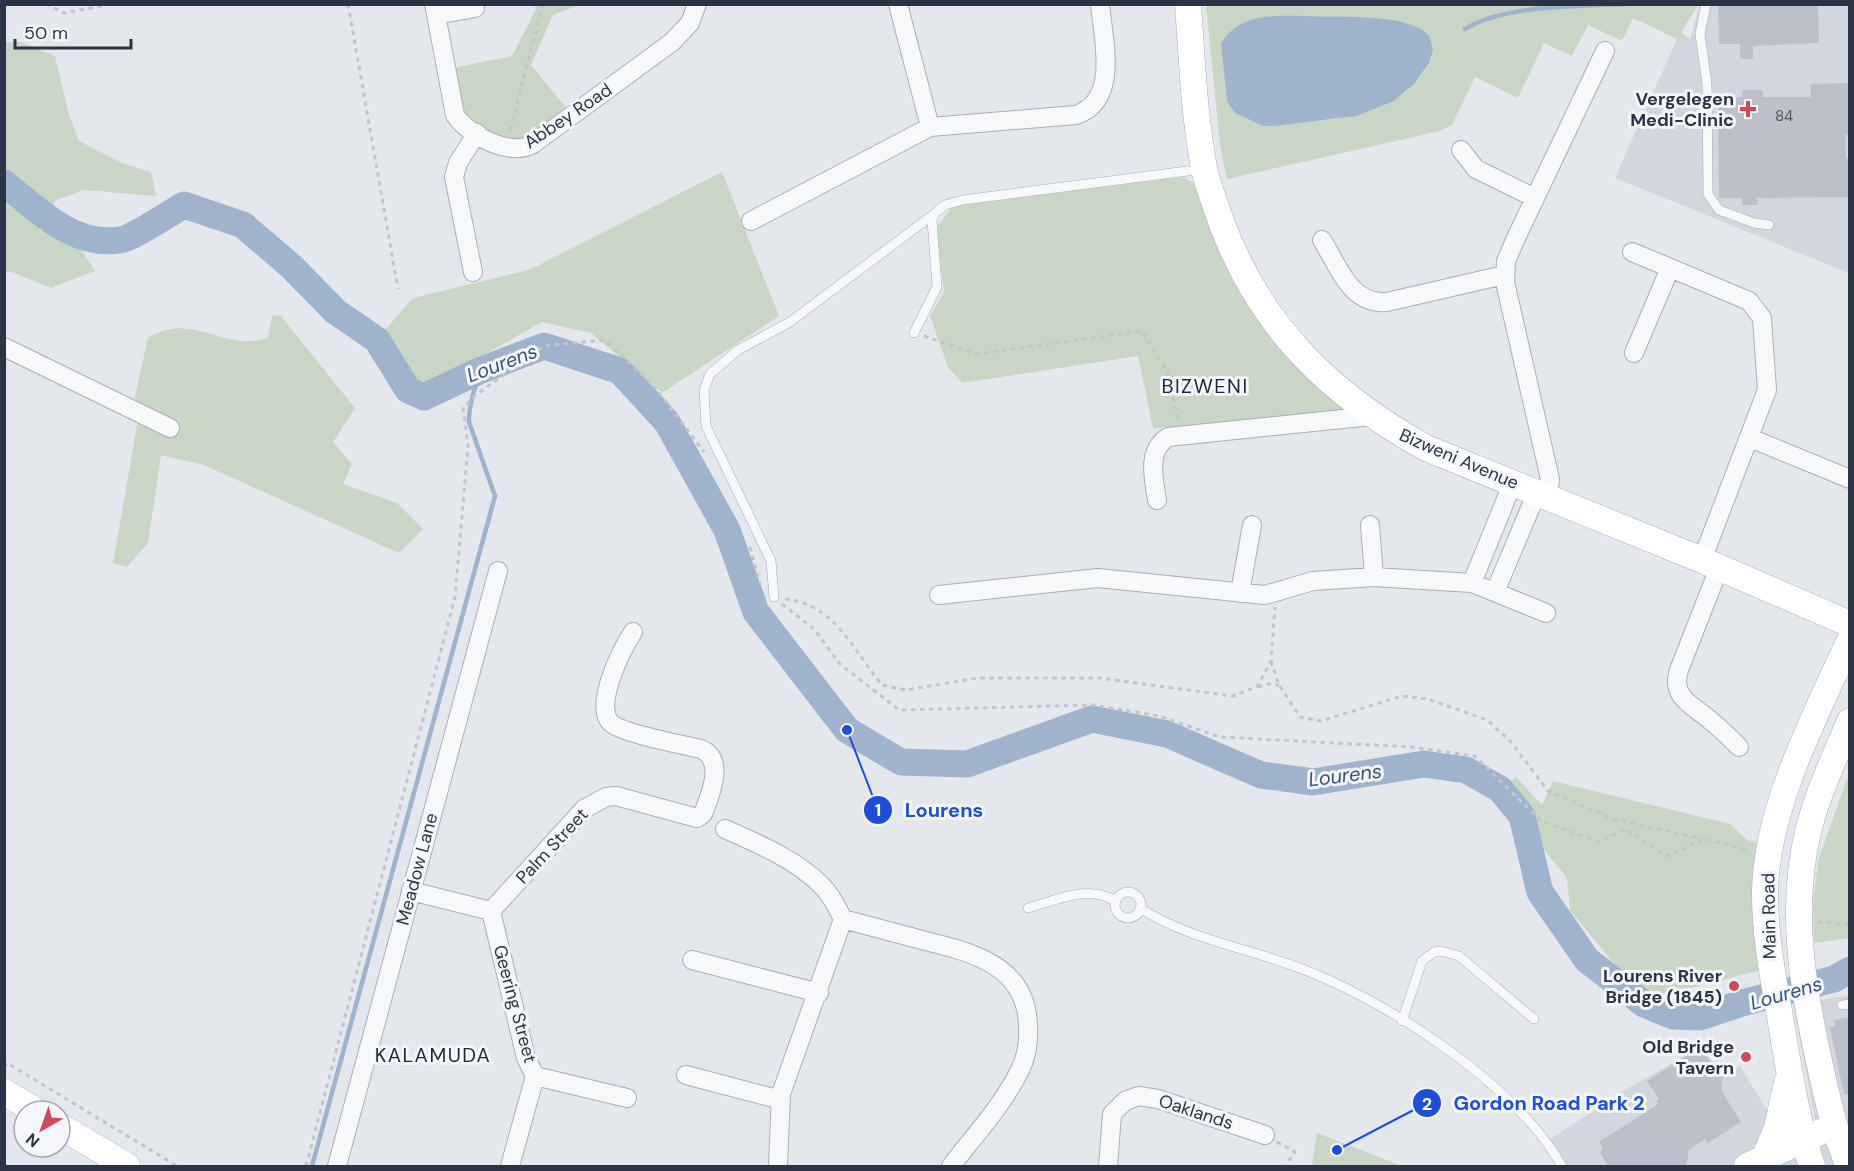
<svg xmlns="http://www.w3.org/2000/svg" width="1854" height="1171" font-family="'DM Sans',sans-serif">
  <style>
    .built { fill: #d2d6de }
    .green { fill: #c9d6c5; fill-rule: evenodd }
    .water { fill: #9fb4cc }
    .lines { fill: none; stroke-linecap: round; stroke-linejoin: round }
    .stream { stroke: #9fb4cc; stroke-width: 4.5 }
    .river { stroke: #9fb4cc; stroke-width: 27 }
    .building { fill: #bbc0ca }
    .lane-casing { stroke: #a9aeb7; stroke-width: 10 }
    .street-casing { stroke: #a9aeb7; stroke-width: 20 }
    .secondary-casing { stroke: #a9aeb7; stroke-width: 27 }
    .path { stroke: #c2c5cb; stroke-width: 3; stroke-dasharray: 4.5 4.5; stroke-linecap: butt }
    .lane { stroke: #f7f8fa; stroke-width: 9 }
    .street { stroke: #f7f8fa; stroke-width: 18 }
    .secondary { stroke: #fff; stroke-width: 26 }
    .poi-dot { fill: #d1495b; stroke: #f4f6f9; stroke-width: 2 }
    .labels { text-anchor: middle; stroke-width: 6; stroke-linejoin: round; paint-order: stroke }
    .number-label { font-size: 15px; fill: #4f5766 }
    .poi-label { font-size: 18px; font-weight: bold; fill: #2b3445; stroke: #f4f6f9; text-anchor: end }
    .street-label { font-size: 18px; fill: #2b3445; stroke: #f4f6f9 }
    .water-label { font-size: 20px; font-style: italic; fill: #34527a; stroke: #f4f6f9 }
    .neighbourhood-label { font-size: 20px; letter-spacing: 1.5px; fill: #1d2536; stroke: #f4f6f9 }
    .leader { fill: none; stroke: #1d4ed8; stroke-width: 2 }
    .callout-dot { fill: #1d4ed8; stroke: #f4f6f9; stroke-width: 2 }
    .mark-label { font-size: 18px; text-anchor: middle; font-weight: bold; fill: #fff }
    .callout-label { font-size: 20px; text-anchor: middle; font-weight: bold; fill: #1d4ed8; stroke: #f4f6f9; stroke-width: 6; stroke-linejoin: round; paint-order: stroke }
  </style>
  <rect width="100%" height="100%" fill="#e4e7ec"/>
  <path class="built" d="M1700 5H1849V273L1615 178 1677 39 1690 40Z
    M1849 995V1166H1563L1546 1142 1627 1089 1700 1047 1723 1077 1740 1066 1793 1153 1822 1155 1793 1005Z"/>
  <path class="green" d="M534 5H579L553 15 531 65 568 110C515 149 522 152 464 117L452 68 512 56 536 9Z
    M1206 5H1698L1681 32 1690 40 1677 39 1633 18 1622 41 1588 25 1572 56 1544 43 1518 98 1475 77 1452 125 1440 131 1227 179 1220 145ZM1307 16 1341 19 1432 57 1422 74 1405 93 1336 119 1263 126 1235 113 1221 43C1241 13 1275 16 1307 16Z
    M5 42H21L55 56 69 115 79 141 122 163 151 172 156 196 84 190 56 200 40 229 77 243 95 271 51 288 12 272H5Z
    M722 172 779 316 662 393 591 333 542 322 438 381 420 387 397 359 385 330 413 298 529 270Z
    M1182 177 1200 186 1347 411 1344 415 1153 428 1138 356 962 383 948 367 930 316 944 292 936 228 953 206Z
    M280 315 355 408 333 442 352 464 343 484 397 503 423 529 399 553 204 465 161 455 148 543 127 567 113 563 138 421 135 396 148 338C191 309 227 355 268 337L272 316Z
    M1849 773V938L1814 943 1813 903 1818 861Z
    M1516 777 1542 805 1553 781 1730 824 1747 840 1763 844 1761 970 1651 998 1633 987 1570 910 1567 878 1540 845 1527 814 1503 788Z
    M1317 1133 1402 1166H1312Z"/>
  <path class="water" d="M1307 16C1338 18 1412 12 1430 37L1433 50 1429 63 1414 84 1394 101 1356 116 1275 126H1263L1235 113 1227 101 1221 43C1241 12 1274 16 1307 16Z"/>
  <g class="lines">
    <path class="stream" d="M1465 29C1503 5 1580 6 1626 4
      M312 1166 495 496 469 422C468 405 476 388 479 371"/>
    <path class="river" d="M4 183C38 210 73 247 120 240 133 238 170 213 184 205L243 225 292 267 335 311 377 340 408 390 424 397 479 371 544 346 620 371 667 422 727 530 756 612 847 730 901 762 967 764 1092 719 1167 734 1261 775 1313 782 1424 764 1466 770 1500 789 1522 816 1540 892 1587 960 1644 1004 1673 1016 1700 1017 1742 1003 1834 979 1850 970"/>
  </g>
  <path class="building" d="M1718 4H1818L1819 43 1753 46V59H1740V44H1719Z
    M1849 83 1850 135H1845L1846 158H1850V197L1757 198V205H1742V198H1719L1718 98 1742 97V90H1763V97H1811V84Z
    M1850 1017V1094H1844L1830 1027 1835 1026 1834 1020Z
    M1700 1047 1723 1077 1721 1090 1741 1122 1708 1143 1705 1139 1689 1150 1686 1167H1608L1600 1152 1603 1149 1599 1142 1658 1104 1656 1101 1659 1099 1647 1081Z"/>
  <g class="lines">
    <defs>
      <path id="lane" d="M1706 4 1700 34 1707 84 1708 194 1719 210 1754 223 1769 225
        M914 333 937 287 932 220 934 214 945 205 963 200 1203 169
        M774 597 771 561 706 426 704 390 710 374 738 350 790 322 934 214
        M1115 905a13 13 0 1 1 26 0a13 13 0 1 1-26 0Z
        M1028 908C1058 900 1088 884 1115 901
        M1140 908C1186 938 1246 948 1297 967 1387 1000 1514 1083 1562 1166
        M1842 1005 1850 1004
        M1402 1021 1422 961 1434 952 1441 951 1459 956 1534 1019"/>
      <path id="street" d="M434 4 455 115C469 136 510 157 533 144L672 42 690 23 697 4
        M898 4 930 127
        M436 15 475 8
        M1461 150 1476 169 1535 198
        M751 221 930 127 1076 115C1120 100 1103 40 1100 4
        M1322 240C1339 267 1350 305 1387 302L1504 275
        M1632 252 1749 301 1762 318 1767 390 1702 560
        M473 272 454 177 458 163 477 133
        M4 347 170 428
        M1634 353 1670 268
        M1750 438 1850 479
        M1548 497 1550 479 1505 282 1506 261 1516 238 1605 51
        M1157 500C1154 479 1146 451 1168 437L1372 416
        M1370 525 1374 577
        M1719 568 1679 670C1670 698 1693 705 1711 721 1721 729 1730 738 1739 747
        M1472 583 1513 482
        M1495 592 1537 492
        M1240 593 1252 525
        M939 595 1098 578 1265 595 1313 581 1374 577 1472 583 1546 613
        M725 829C757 843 799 861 823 887 832 896 837 908 843 919 870 926 896 933 922 940 971 952 1027 965 1028 1026 1029 1042 1027 1056 1020 1070 1003 1105 974 1136 951 1166
        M411 891 491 911
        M491 911 584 809 606 797 616 796 697 818 703 814C710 795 726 760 701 749 684 745 621 733 611 723 593 706 622 649 633 632
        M491 911 526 1058 535 1076 510 1166
        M692 960 819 993
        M686 1075 781 1100
        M535 1076 627 1098
        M337 1166 498 571
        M778 1166 781 1094 843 919
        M1108 1166 1112 1114 1125 1101 1139 1096 1158 1099 1265 1135"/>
      <path id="secondary" d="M1188 4C1192 59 1194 115 1204 168 1208 187 1216 206 1222 224 1261 328 1331 395 1426 448L1702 560 1850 624
        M4 1092 36 1111
        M60 1126 127 1166
        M1765 1157 1777 1128 1787 1082
        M1747 1166 1820 1132
        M1812 1166C1799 1128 1792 1087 1785 1047 1777 995 1765 946 1765 893 1766 808 1815 716 1850 640
        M1849 1166C1835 1134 1828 1101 1820 1066 1803 989 1789 910 1808 832 1817 794 1835 757 1850 721"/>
    </defs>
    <use href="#lane" class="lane-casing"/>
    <use href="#street" class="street-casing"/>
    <use href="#secondary" class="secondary-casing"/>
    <path class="path" d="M46 4 64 13 112 4
      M348 4 398 289
      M510 130 543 4
      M924 336 976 354 1142 331 1167 371 1179 421
      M750 547 760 584
      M785 599C835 604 853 650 882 685L906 690 978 678H1100L1232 696 1257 687 1271 661 1275 607
      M782 604 814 629 840 664 899 710 1094 705 1159 716 1220 737 1411 747 1475 756 1541 821 1600 842 1625 829 1667 856 1705 839 1750 851
      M1271 661 1279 685 1300 717 1321 721 1402 696 1428 699 1487 720 1511 742 1548 791 1613 819 1703 839
      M1258 687 1268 684 1279 685
      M1818 922 1850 924
      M4 1067 7 1063 177 1166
      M1277 1142 1295 1152 1285 1166
      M306 1166 455 597 468 446 463 408 476 395 544 346 605 340 653 385 704 452"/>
    <use href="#lane" class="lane"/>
    <use href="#street" class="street"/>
    <use href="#secondary" class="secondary"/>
  </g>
  <g class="poi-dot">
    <path d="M1745 100h6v6h6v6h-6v6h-6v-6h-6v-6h6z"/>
    <circle cx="1734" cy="986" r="6"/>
    <circle cx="1746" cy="1057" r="6"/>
  </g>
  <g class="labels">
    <g class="number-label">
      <text x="1784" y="121">84</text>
    </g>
    <g class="poi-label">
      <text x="1734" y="105">Vergelegen<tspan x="1734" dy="21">Medi-Clinic</tspan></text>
      <text x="1722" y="982">Lourens River<tspan x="1722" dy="21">Bridge (1845)</tspan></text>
      <text x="1734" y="1053">Old Bridge<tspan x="1734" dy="21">Tavern</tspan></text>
    </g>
    <g class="street-label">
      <text transform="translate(568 116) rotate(-34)" y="6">Abbey Road</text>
      <text transform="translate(1459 459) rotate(23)" y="6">Bizweni Avenue</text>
      <text transform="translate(552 846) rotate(-47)" y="6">Palm Street</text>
      <text transform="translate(417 869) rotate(-75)" y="6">Meadow Lane</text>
      <text transform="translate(1769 916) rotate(-91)" y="6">Main Road</text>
      <text transform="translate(515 1004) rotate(75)" y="6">Geering Street</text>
      <text transform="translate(1196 1112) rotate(18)" y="6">Oaklands</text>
    </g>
    <g class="water-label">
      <text transform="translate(502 363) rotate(-21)" y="7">Lourens</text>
      <text transform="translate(1345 775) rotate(-7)" y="7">Lourens</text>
      <text transform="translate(1786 993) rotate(-16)" y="7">Lourens</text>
    </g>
    <g class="neighbourhood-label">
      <text x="1205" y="393">BIZWENI</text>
      <text x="433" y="1062">KALAMUDA</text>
    </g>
  </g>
  <path class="leader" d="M847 730L878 810M1337 1150L1427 1103"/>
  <g class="callout-dot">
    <circle cx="847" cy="730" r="6"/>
    <circle cx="1337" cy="1150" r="6"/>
    <circle cx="878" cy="810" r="15"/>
    <circle cx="1427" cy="1103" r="15"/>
  </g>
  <g class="mark-label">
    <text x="878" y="816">1</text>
    <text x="1427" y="1110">2</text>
  </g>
  <g class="callout-label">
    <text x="944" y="817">Lourens</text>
    <text x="1549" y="1110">Gordon Road Park 2</text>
  </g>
  <rect width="1854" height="1171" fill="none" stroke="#2b3445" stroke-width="12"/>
  <g transform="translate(42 1129) rotate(220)"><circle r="28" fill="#f4f6f9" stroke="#a4a8b1" stroke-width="1.5"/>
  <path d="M0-4.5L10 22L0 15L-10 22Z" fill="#d1495b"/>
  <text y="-9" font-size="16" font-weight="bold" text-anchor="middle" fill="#2b3445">N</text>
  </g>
  <path d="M15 39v9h116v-9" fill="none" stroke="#2b3445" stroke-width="3"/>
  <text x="24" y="39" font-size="18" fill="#2b3445" stroke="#f4f6f9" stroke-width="4.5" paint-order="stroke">50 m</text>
</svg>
